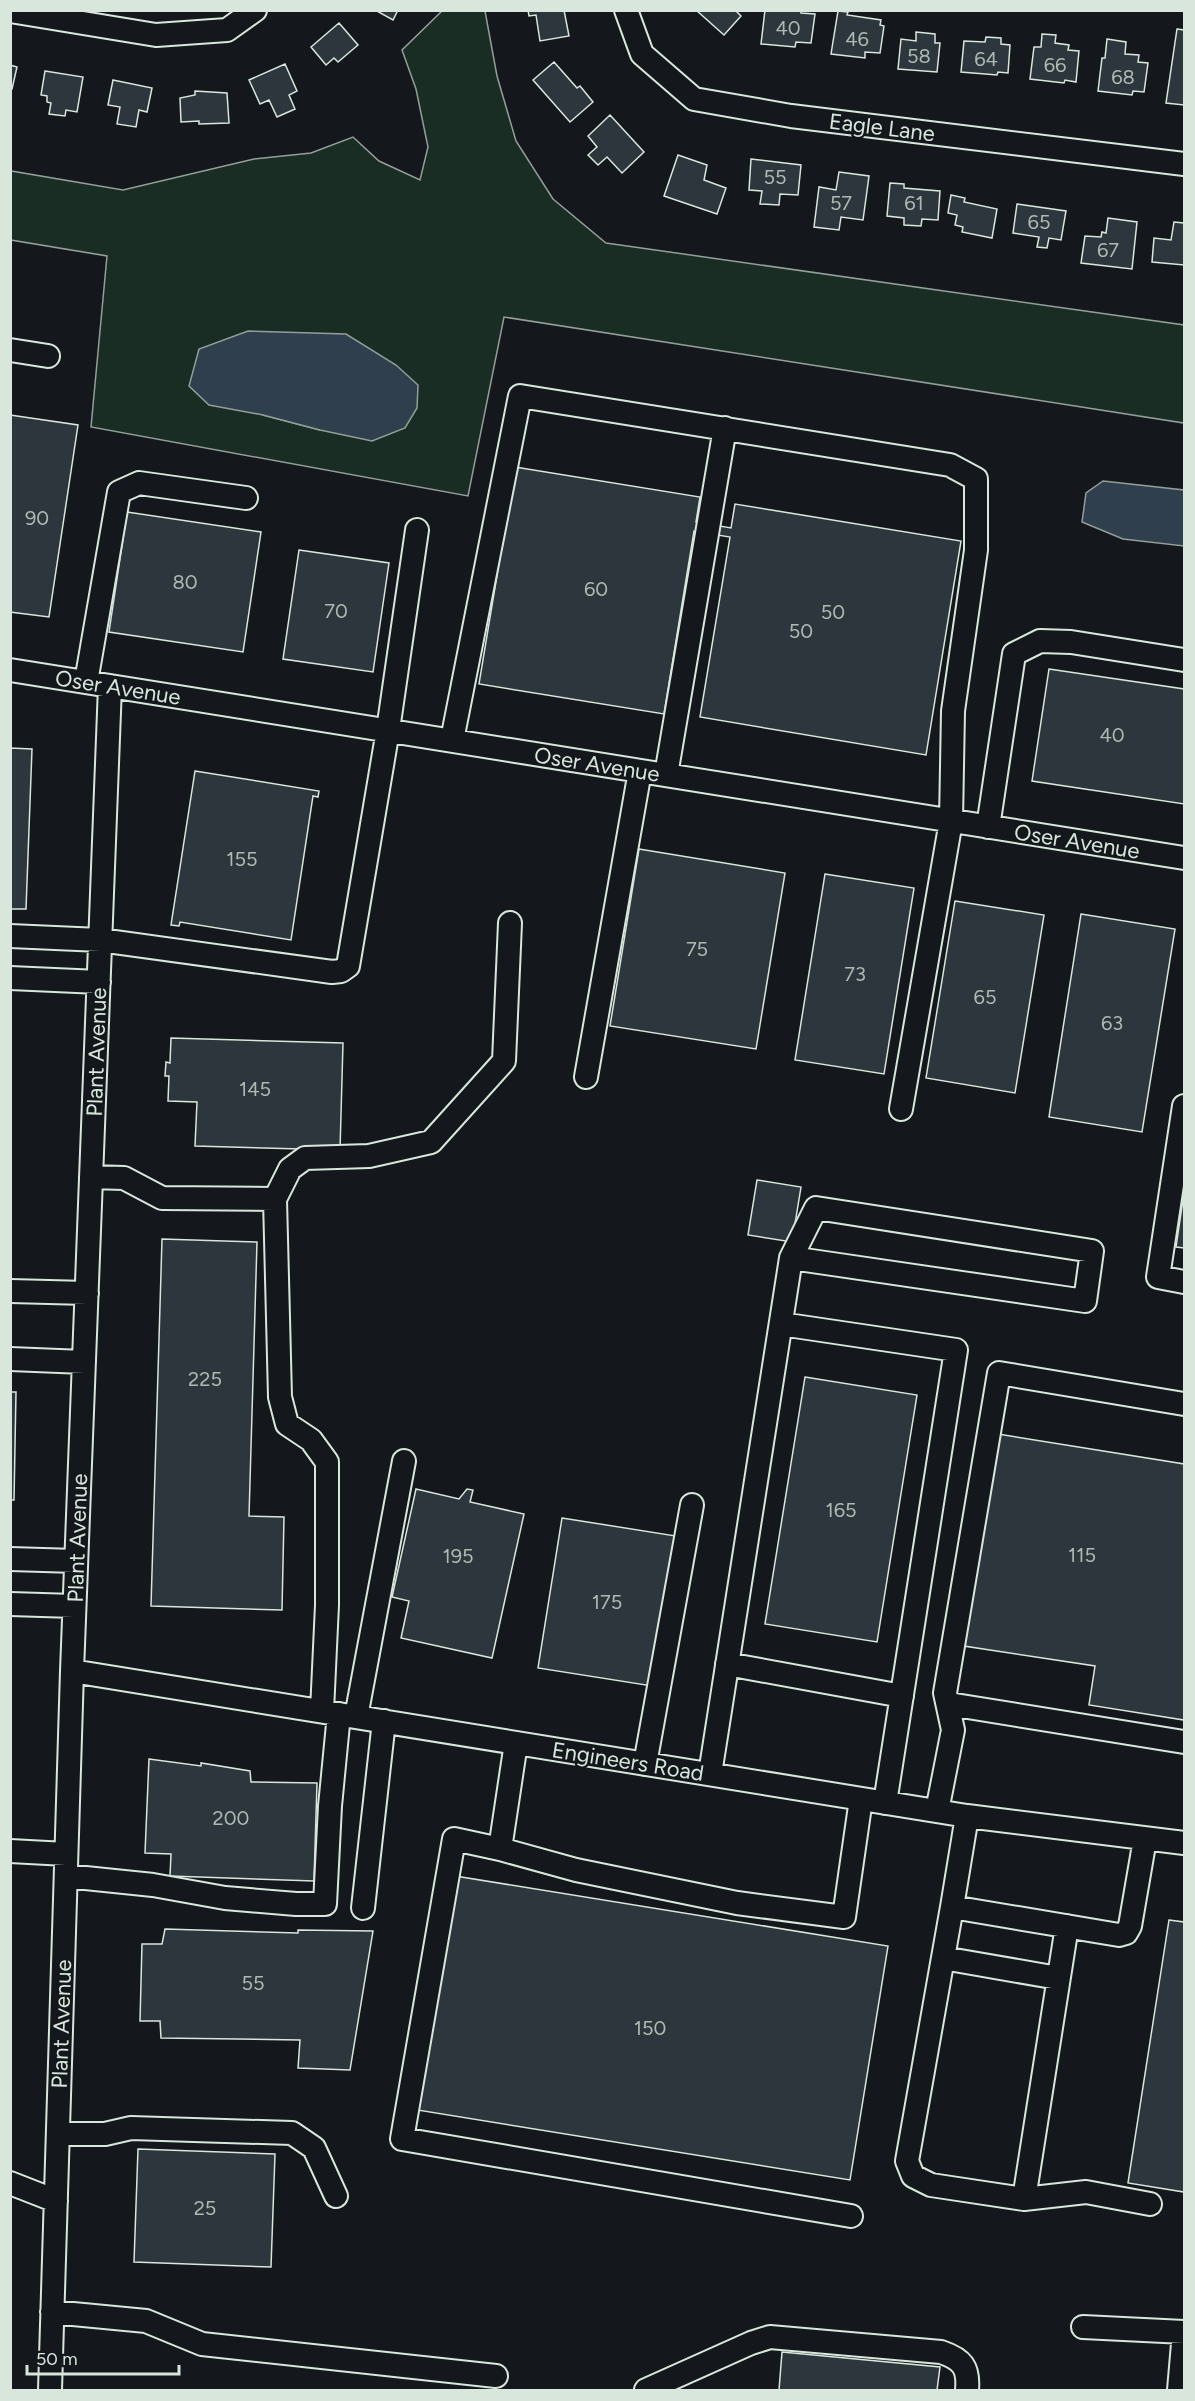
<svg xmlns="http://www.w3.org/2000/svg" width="1195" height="2401" font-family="Figtree,sans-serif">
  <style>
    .green { fill: #1a2d24; stroke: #939e99; stroke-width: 1.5; fill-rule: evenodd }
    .water { fill: #2f3f4d; stroke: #939e99; stroke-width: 1.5 }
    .building { fill: #2c363c; stroke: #d8e6dc; stroke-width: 1.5 }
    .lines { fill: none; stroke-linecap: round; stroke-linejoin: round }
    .minor-casing { stroke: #d8e6dc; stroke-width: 26 }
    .minor { stroke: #14181c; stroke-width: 22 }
    .labels { text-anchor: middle; stroke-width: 4.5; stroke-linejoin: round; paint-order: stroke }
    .number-label { font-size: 20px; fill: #adbab4 }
    .street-label { font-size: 22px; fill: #d8e6dc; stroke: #14181c }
  </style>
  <rect width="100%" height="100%" fill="#14181c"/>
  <path class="green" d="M442 11H485L497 76 516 141 553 199 606 243 1184 325V423L504 317 468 496 91 427 107 256 11 240V171L123 190 254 159 311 153 353 137 379 161 420 180 428 147 416 89 402 50ZM199 349 320 430 263 415Z"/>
  <path class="water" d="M248 331 346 334 396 365 418 385 417 408 405 428 372 441 320 430 263 415 209 405 189 386 199 349Z
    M1103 481 1184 490V546L1123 539 1082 522 1086 493Z"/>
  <path class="building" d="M375 10H398L393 20Z
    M528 10H564L569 36 540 41 536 15 529 16Z
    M696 10H735L741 16 724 35Z
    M765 10H801V13L815 14 811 43 796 42 795 47 761 44Z
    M838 11 848 12 847 15 881 20 880 25 884 26 880 53 865 52V58L831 54Z
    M339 23 358 45 338 62 334 58 326 65 311 47Z
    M1177 29 1184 30V105L1166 103Z
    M916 32 935 34V43H940L937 72 898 69 901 39 916 41Z
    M1042 34 1056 35 1055 43 1069 45 1068 50 1079 51 1076 82 1065 80 1064 83 1030 79 1034 47H1041Z
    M986 37 1001 38V44L1010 45 1008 73 998 72 997 75 961 72 964 41 985 42Z
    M1107 39 1126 42 1125 54 1139 55 1138 62 1148 63 1144 92 1133 91 1132 95 1098 91 1102 58H1105Z
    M554 62 577 88 580 86 593 102 570 122 533 80Z
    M285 64 297 91 289 95 295 109 277 117 269 100 260 104 249 80Z
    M10 65 17 67 12 89H10Z
    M45 71 83 77 77 112 66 110 65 116 49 114 51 103 47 102V96L41 95Z
    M113 80 152 88 147 112 139 110 136 127 117 124 120 107 108 105Z
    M195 91 227 93 229 123 199 124V121L181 122 180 98 195 95Z
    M610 115 644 152 622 173 607 157 598 165 588 155 597 147 588 136Z
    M678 155 707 165 704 180 726 188 717 214 664 196Z
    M751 159 801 165 798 195 780 194 779 205 760 204 762 191 749 190Z
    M839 172 869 176 863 220 841 217 839 230 814 227 819 187 836 190Z
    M890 183 904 184V188L940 191 938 220 922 219 921 226 904 225V218L887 216Z
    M951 195 965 198 964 202 997 209 992 238 962 232 963 227 955 225 957 215 948 213Z
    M1017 204 1066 211 1061 240 1049 238 1047 248 1037 247 1039 237 1013 233Z
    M1108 218 1137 222 1132 269 1081 263 1085 236 1101 237 1102 232 1106 233Z
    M1174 222 1184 223V265L1152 262 1154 238 1171 240Z
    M10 415 78 425 49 617 10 612Z
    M515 467 700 497 696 522 731 528 735 504 961 541 926 755 700 717 730 537 694 531 664 714 479 684Z
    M127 512 261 532 243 652 109 632Z
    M299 550 389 563 373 672 283 659Z
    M1049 669 1184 689V804L1032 781Z
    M10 748 32 749 26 909H10Z
    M195 771 319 791 318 797 313 796 291 940 180 922 179 926 171 925Z
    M639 849 785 873 756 1049 610 1026Z
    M825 874 914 888 884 1074 795 1060Z
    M955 901 1044 915 1015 1093 926 1078Z
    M1081 914 1175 929 1142 1132 1049 1117Z
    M171 1038 343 1043 340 1150 195 1146 197 1102 168 1101 169 1076H165L166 1062 170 1063Z
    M757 1180 801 1187 792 1242 748 1235Z
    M1184 1193V1248L1176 1247Z
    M162 1239 257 1242 249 1516 284 1517 282 1610 151 1606Z
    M805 1377 917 1395 877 1642 765 1624Z
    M10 1392H16L14 1500H10Z
    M998 1434 1184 1464V1720L1089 1705 1095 1666 964 1646Z
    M416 1489 459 1499 467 1489 473 1490 470 1502 524 1514 492 1658 401 1638 409 1601 392 1597Z
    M562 1518 676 1536 652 1686 538 1668Z
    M149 1759 201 1766V1763L250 1771 251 1782 317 1783 314 1881 170 1876 171 1854 145 1853Z
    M449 1875 888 1946 850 2180 411 2109Z
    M1169 1920 1184 1922V2192L1128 2183Z
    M165 1929 298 1933V1930L373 1931 350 2070 298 2068 300 2040 161 2038 160 2021H140L142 1944H162Z
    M138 2149 275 2154 271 2267 134 2262Z
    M782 2352 940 2367 937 2390H779Z"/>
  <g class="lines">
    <defs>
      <path id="minor" d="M626 10 642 54 694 99 791 116 1184 164
        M10 11 156 35 227 30 255 10
        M10 350 48 356
        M10 670 1184 858
        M86 682 119 492 139 483 246 498
        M452 740 520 396 950 465 976 479V550L953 711 951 821 901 1109
        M666 775 725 428
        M988 827 1014 654 1040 641 1071 642 1184 660
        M10 936 100 940 332 972 341 971 348 966 388 730 417 530
        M10 978 99 982
        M586 1077 640 771
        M1184 1106 1158 1277 1184 1282
        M91 1177 124 1178 162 1198 275 1199 280 1397 287 1424 311 1440 327 1462V1605L322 1711
        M275 1199 290 1169 305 1158 369 1156 431 1142 504 1061 510 923
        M10 1291 87 1293
        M781 1324 956 1350 885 1803
        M10 1359 84 1362
        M10 1559 76 1561
        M10 1604 74 1606
        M727 1664 902 1696
        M72 1671 967 1816 1184 1843
        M949 1704 1184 1742
        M356 1717 404 1461
        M516 1743 500 1849 454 1839 402 2139 851 2216
        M645 1764 692 1505
        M710 1774 791 1258 816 1208 1092 1251 1085 1301 791 1258
        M937 1811 953 1730 945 1693 999 1373 1184 1404
        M967 1816 952 1907 1119 1935 1126 1933 1130 1926 1145 1839
        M500 1849 576 1870 737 1903 844 1917 861 1799
        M10 1851 66 1854
        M66 1876 153 1885 225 1898 296 1904H325L330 1806 339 1714
        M952 1907 907 2161 913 2176 931 2185 1024 2199 1086 2192 1150 2204
        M363 1908 384 1721
        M943 1958 1058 1978
        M58 2134H105L131 2128 292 2133 314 2148 336 2196
        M10 2183 56 2201
        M1024 2199 1067 1926
        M52 2312 146 2321 202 2344 496 2376
        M1083 2327 1184 2332 1179 2390
        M50 2390 72 1671 110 686
        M646 2390 751 2343 770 2337 941 2352C962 2359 969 2367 967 2390"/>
    </defs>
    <use href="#minor" class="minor-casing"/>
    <use href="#minor" class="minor"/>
  </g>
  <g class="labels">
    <g class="number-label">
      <text x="788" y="35">40</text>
      <text x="857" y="46">46</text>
      <text x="919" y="63">58</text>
      <text x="986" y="66">64</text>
      <text x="1055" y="72">66</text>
      <text x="1123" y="84">68</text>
      <text x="775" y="184">55</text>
      <text x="841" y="210">57</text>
      <text x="914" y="210">61</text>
      <text x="1039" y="229">65</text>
      <text x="1108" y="257">67</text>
      <text x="37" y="525">90</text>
      <text x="185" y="589">80</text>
      <text x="596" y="596">60</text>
      <text x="336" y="618">70</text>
      <text x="833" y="619">50</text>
      <text x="801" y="638">50</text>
      <text x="1112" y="742">40</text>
      <text x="242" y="866">155</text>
      <text x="697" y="956">75</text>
      <text x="855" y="981">73</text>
      <text x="985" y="1004">65</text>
      <text x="1112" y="1030">63</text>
      <text x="255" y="1096">145</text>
      <text x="205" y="1386">225</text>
      <text x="841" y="1517">165</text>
      <text x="1082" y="1562">115</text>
      <text x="458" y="1563">195</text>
      <text x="607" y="1609">175</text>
      <text x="231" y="1825">200</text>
      <text x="253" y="1990">55</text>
      <text x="650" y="2035">150</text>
      <text x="205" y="2215">25</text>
    </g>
    <g class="street-label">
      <text transform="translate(882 127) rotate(7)" y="8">Eagle Lane</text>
      <text transform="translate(118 687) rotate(9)" y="8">Oser Avenue</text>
      <text transform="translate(597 764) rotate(9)" y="8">Oser Avenue</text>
      <text transform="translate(1077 841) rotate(9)" y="8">Oser Avenue</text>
      <text transform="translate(96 1052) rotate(-88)" y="8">Plant Avenue</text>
      <text transform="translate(77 1538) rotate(-88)" y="8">Plant Avenue</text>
      <text transform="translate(628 1761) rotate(9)" y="8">Engineers Road</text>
      <text transform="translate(61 2024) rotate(-88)" y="8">Plant Avenue</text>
    </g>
  </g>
  <rect width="1195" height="2401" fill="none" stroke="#d8e6dc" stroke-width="24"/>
  <path d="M27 2365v9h152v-9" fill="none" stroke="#d8e6dc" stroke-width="3"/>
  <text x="36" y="2365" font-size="18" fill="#d8e6dc" stroke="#14181c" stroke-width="4.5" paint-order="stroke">50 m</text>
</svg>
